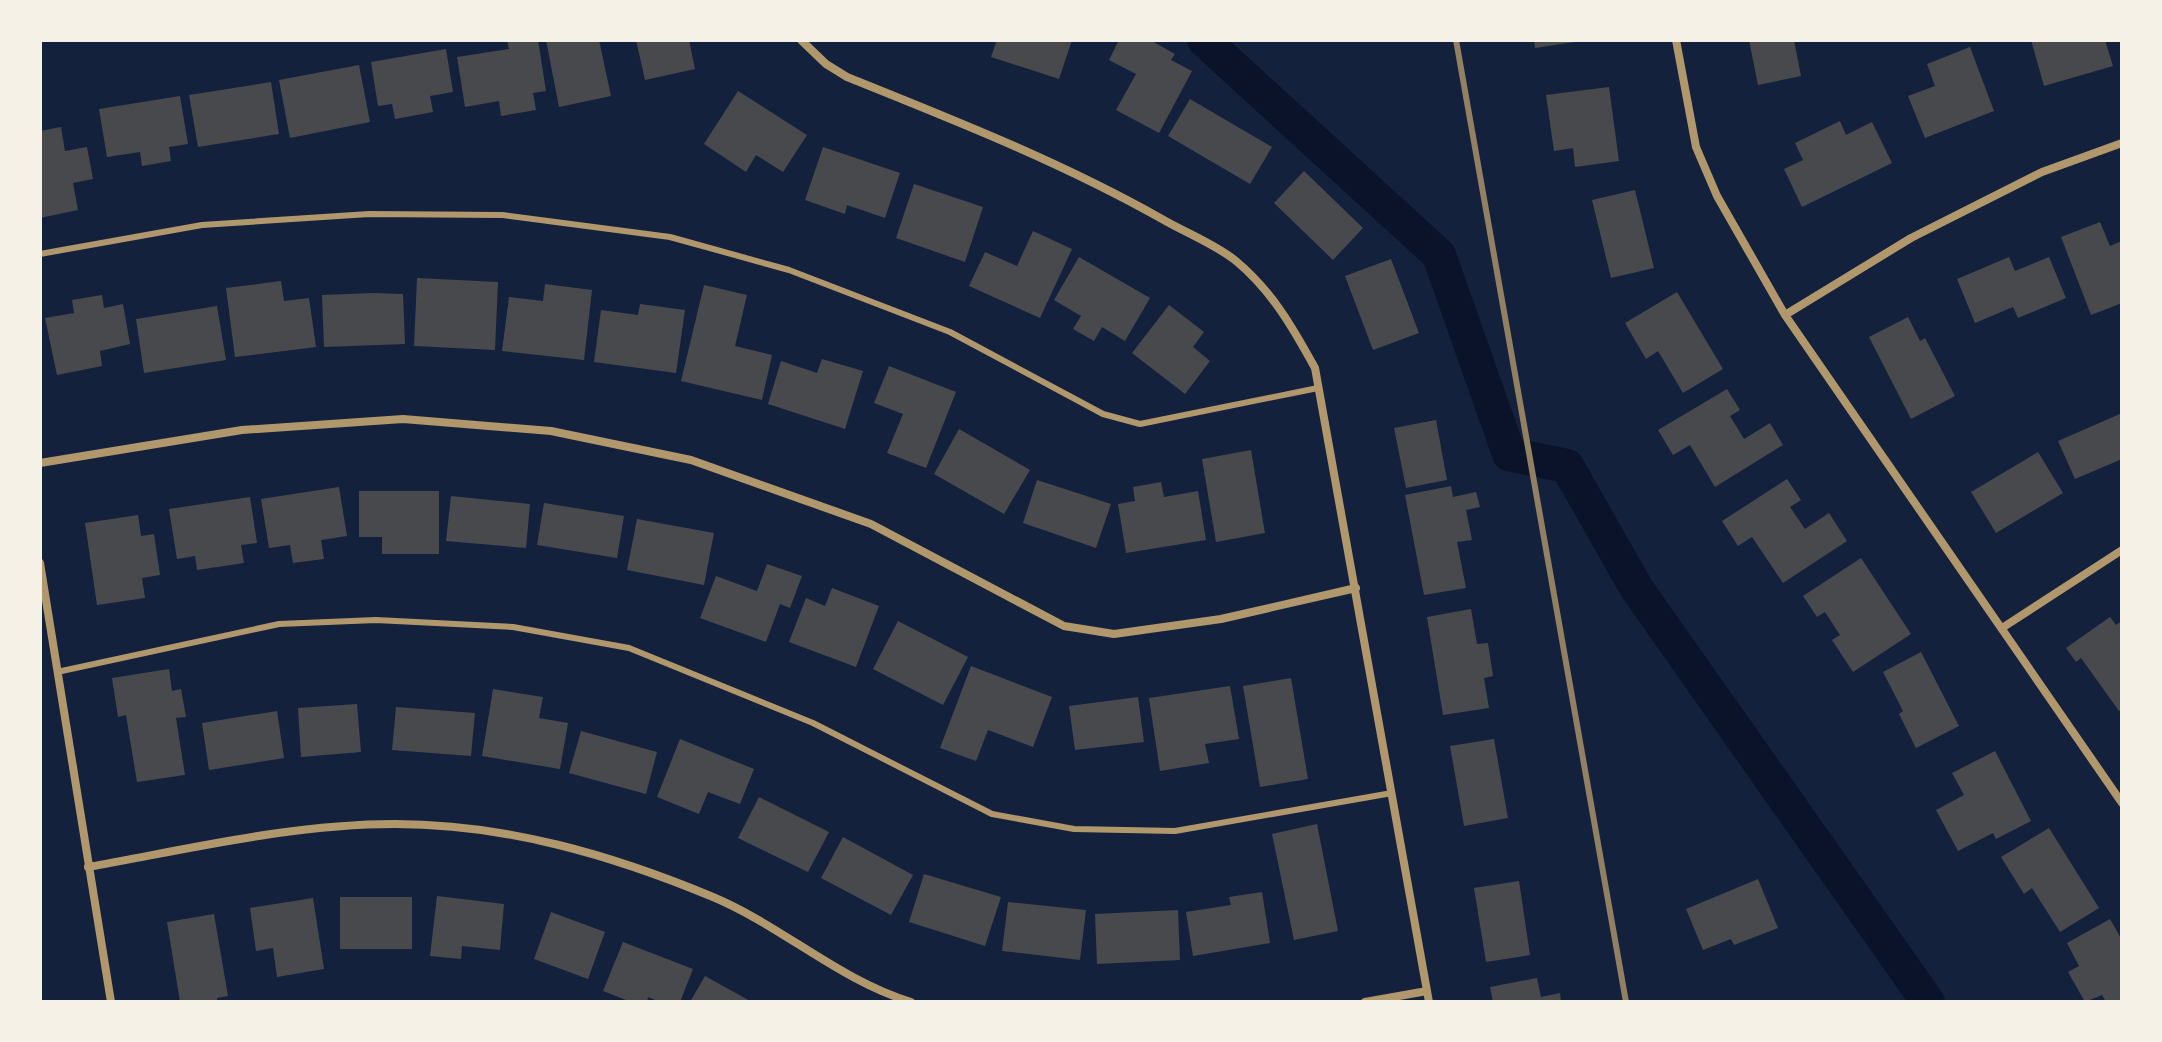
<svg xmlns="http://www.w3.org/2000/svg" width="2162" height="1042" font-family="Arial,sans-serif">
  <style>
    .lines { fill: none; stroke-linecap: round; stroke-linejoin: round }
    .canal { stroke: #0b132b; stroke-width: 34 }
    .building { fill: #48494c }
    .service { stroke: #b1986c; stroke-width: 6 }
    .minor { stroke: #b1986c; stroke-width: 8 }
    .rail { stroke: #918062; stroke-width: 6 }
  </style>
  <rect width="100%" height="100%" fill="#14213d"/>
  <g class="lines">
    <path class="canal" d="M1204 40 1439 255 1509 454 1567 466 1637 589 1928 1002"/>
  </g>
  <path class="building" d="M507 40H538L546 91 533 93 536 110 501 116 499 101 465 107 457 57 509 49Z
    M546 40H599L611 96 559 107Z
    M636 40H689L695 69 645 80Z
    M997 40H1072L1059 79 991 57Z
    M1119 40H1150L1175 54 1171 60 1192 71 1159 133 1116 110 1136 74 1109 60Z
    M1534 40H1574L1575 42 1535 48Z
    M1749 40H1794L1801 76 1758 85Z
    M2031 40H2105L2113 66 2044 86Z
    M1970 47 1994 111 1925 138 1908 96 1935 86 1927 64Z
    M446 49 453 92 430 96 433 112 395 119 392 104 378 106 371 62Z
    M359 65 370 122 290 138 279 80Z
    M271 82 279 134 198 147 189 95Z
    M1609 87 1619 161 1575 167 1573 148 1554 151 1546 95Z
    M738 91 807 135 783 172 756 155 746 172 704 144Z
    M180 96 188 144 169 147 171 161 142 166 140 152 107 157 99 109Z
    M1190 99 1272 147 1250 184 1168 136Z
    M1840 121 1846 135 1872 122 1892 163 1802 207 1784 169 1803 160 1795 143Z
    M61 127 65 151 87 147 93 179 73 183 78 210 40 218V131Z
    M823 147 900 173 885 218 847 205 845 214 805 200Z
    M1304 171 1363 228 1333 260 1274 203Z
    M914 184 983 207 965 262 896 238Z
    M1635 190 1654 268 1611 278 1592 200Z
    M2100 222 2110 246 2122 241V303L2091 315 2061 237Z
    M1033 231 1072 249 1040 318 969 286 985 252 1017 266Z
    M1079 257 1150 298 1125 341 1102 327 1094 341 1073 329 1081 316 1054 300Z
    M2009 257 2015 271 2049 257 2066 298 2018 318 2013 307 1975 323 1957 279Z
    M1391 259 1419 333 1373 350 1345 276Z
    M417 278 498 282 495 350 414 346Z
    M281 281 284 301 309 298 316 347 235 357 226 288Z
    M545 284 592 290 584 360 502 351 509 297 543 301Z
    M704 285 747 295 735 346 772 355 762 400 681 381Z
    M1677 292 1723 369 1683 393 1658 351 1646 359 1625 323Z
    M373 293 403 294 405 344 324 347 322 295Z
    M102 295 104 308 123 304 130 344 100 351 102 366 57 375 45 318 74 313 72 300Z
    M640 304 685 310 676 373 594 362 601 310 638 315Z
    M1169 305 1204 332 1193 347 1210 361 1185 394 1132 353Z
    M217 306 226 360 144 373 136 319Z
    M1908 317 1920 341 1925 338 1955 396 1911 419 1869 337Z
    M822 359 863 371 845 429 768 404 781 361 817 373Z
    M889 366 956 392 926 468 887 453 903 414 874 403Z
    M1727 389 1740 410 1730 416 1744 439 1770 423 1783 445 1715 487 1690 445 1673 455 1658 430Z
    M2122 413V459L2075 479 2058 441Z
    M1436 420 1447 480 1406 488 1394 428Z
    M959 429 1030 470 1004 514 934 474Z
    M1251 450 1265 533 1216 542 1202 459Z
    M2038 452 2063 493 1996 533 1971 492Z
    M1787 479 1801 500 1790 507 1805 529 1829 513 1847 541 1783 583 1752 537 1738 546 1722 521Z
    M1037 480 1111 504 1096 548 1023 523Z
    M1161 482 1164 497 1198 491 1206 540 1126 553 1118 504 1135 501 1133 487Z
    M1451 486 1453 497 1476 492 1480 507 1466 510 1472 540 1457 542 1466 588 1424 595 1405 495Z
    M339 487 347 536 321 540 324 559 293 563 290 545 269 548 261 499Z
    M359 491H439V554H382V537H359Z
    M451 496 530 504 526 548 446 541Z
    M250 497 257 543 241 545 244 563 197 570 195 556 177 559 169 509Z
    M544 503 624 516 617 558 537 545Z
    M138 515 141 536 154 534 160 575 142 578 145 598 97 605 85 523Z
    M637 519 714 533 704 585 627 570Z
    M1861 558 1911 634 1853 672 1832 640 1840 635 1825 612 1817 617 1803 596Z
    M767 564 802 576 790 608 780 604 766 642 700 618 716 576 757 591Z
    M832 588 879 606 856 667 789 642 806 598 825 606Z
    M1471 609 1477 644 1488 643 1493 676 1484 678 1489 708 1443 715 1427 617Z
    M2110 617 2116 625 2122 621V709L2119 711 2081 658 2076 662 2066 648Z
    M898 621 968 657 943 705 873 669Z
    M1921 652 1959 726 1916 748 1899 714 1903 711 1883 672Z
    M971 666 1052 697 1033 747 988 730 976 761 940 748Z
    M169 669 172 691 181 689 186 717 176 718 185 775 137 782 126 715 118 717 112 678Z
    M1291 678 1308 779 1260 787 1243 686Z
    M1230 686 1239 739 1205 744 1209 763 1160 771 1149 698Z
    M493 689 543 697 539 718 568 723 560 769 482 756Z
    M1138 697 1144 742 1075 750 1069 706Z
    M357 704 361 752 301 757 298 708Z
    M396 707 475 713 471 756 392 750Z
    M277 711 284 758 209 770 202 723Z
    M581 731 657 752 646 794 569 773Z
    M680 739 754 769 740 804 708 792 699 814 657 797Z
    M1494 739 1508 818 1464 826 1450 746Z
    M1995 751 2031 821 1996 839 1993 833 1958 851 1936 810 1964 795 1952 773Z
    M759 797 829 832 808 872 738 838Z
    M1317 824 1338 931 1294 940 1272 834Z
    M2049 828 2099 908 2060 932 2032 888 2024 894 2001 857Z
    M843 837 913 875 891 915 821 878Z
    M924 874 1001 897 985 946 909 922Z
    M1758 879 1778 928 1734 945 1731 939 1703 950 1686 909Z
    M1519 881 1530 955 1486 962 1474 888Z
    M1262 892 1270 943 1193 956 1186 912 1231 905 1229 897Z
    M437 896 504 904 500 950 462 946 461 959 430 956Z
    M340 897H412V949H340Z
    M313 898 324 969 277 977 273 948 256 951 250 908Z
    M1008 902 1086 910 1080 960 1002 951Z
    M1178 910 1180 960 1097 964 1095 914Z
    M551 912 605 932 588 979 534 959Z
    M214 914 228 996 217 998V1002H180L167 922Z
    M2110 919 2122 940V1002H2106L2102 995 2085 1002 2068 972 2079 966 2067 943Z
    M623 942 693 969 680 1002H660L648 997 647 1002H631L603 991Z
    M705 976 752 1002H690Z
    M1537 978 1541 997 1560 993 1561 1002H1493L1490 987Z"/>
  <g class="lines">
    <path class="service" d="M40 254 202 225 369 214 503 215 670 237 789 270 950 332 1103 414 1140 424 1318 388
      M57 672 279 624 376 620 513 627 629 648 813 723 992 814 1074 829 1175 831 1392 793"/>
    <path class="minor" d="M801 40 826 64 847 77C954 120 1061 162 1162 219 1186 233 1215 244 1236 261 1272 291 1293 328 1315 368L1429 1002
      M1676 40 1696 147 1717 196 1785 315 2122 803
      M1785 315 1911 238 2042 172 2122 143
      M40 463 242 430 403 419 551 431 691 460 871 524 1064 626 1114 634 1221 619 1356 588
      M40 563 111 1002
      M2002 628 2122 550
      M88 867C189 849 292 824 395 824 506 824 612 855 713 897 782 926 839 980 911 1002
      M1365 1002 1427 991"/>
    <path class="rail" d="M1456 40 1626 1002"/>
  </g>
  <rect width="2162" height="1042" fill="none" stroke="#f6f1e7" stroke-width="84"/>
</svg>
